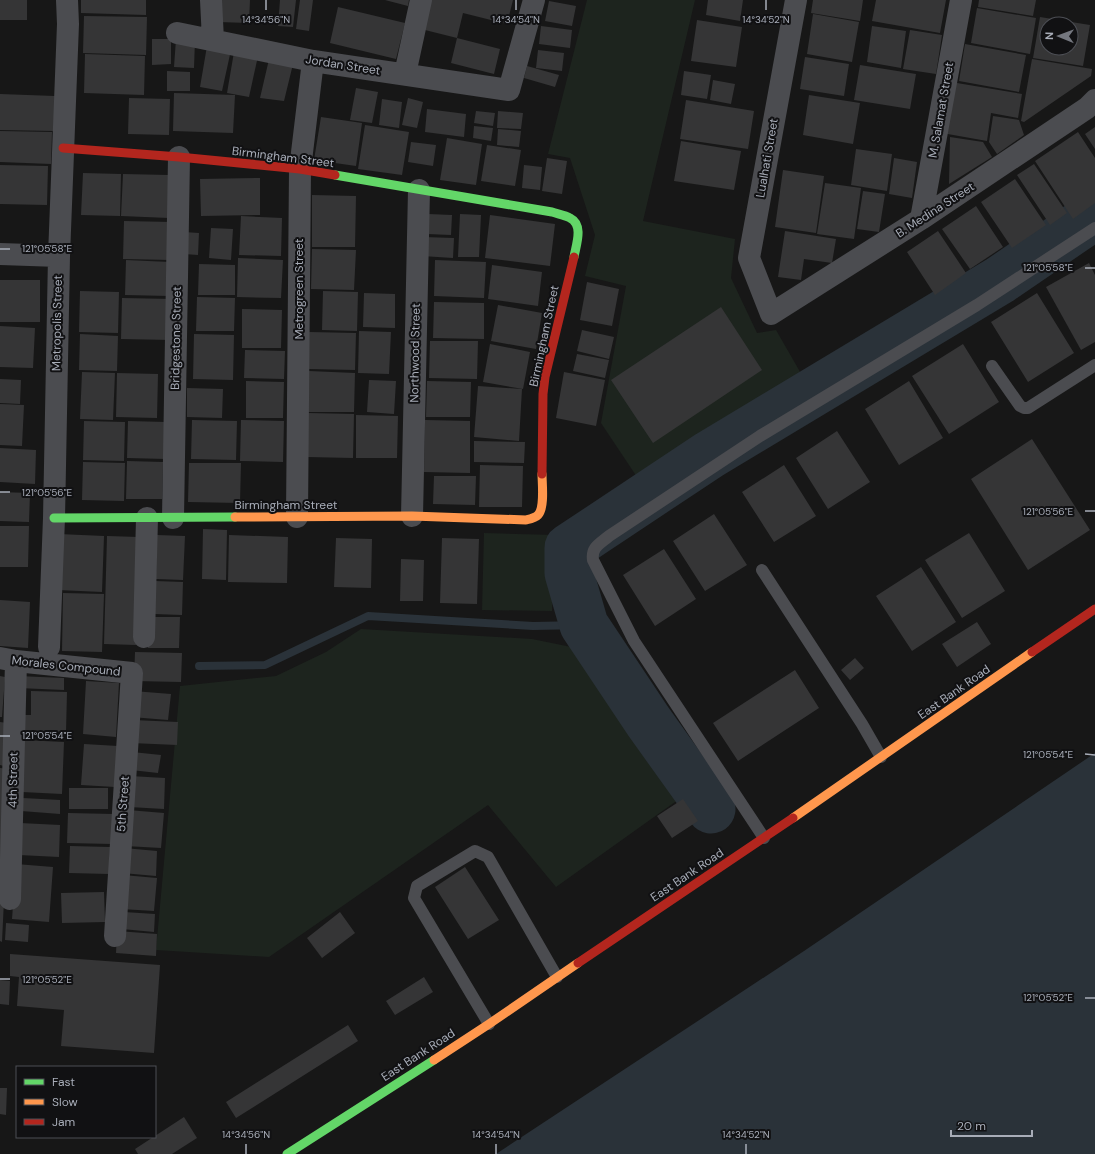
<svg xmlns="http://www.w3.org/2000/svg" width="1095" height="1154" font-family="'DM Sans',sans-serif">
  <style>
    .green { fill: #1d241e }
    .water { fill: #2a3239 }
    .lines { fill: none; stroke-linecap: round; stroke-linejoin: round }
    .stream { stroke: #2a3239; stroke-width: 8 }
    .river { stroke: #2a3239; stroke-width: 49 }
    .building { fill: #353536; fill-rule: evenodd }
    .lane { stroke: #4b4c50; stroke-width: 12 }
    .street { stroke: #4b4c50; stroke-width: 22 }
    .fast { stroke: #63d668; stroke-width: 9 }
    .slow { stroke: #ff974d; stroke-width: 9 }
    .jam { stroke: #b3261e; stroke-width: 9 }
    .ticks { fill: none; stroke: #a8adb8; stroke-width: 1.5 }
    .labels { text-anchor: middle; stroke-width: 4; stroke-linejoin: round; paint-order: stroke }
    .street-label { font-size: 12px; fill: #a8adb8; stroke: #111113 }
    .ticks-label { font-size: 10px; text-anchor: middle; fill: #a8adb8; stroke: #111113; stroke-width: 4; stroke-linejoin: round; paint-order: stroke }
  </style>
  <rect width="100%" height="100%" fill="#171717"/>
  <path class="green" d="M587 0H695L643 221 735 239 731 278 757 333 776 330 803 377 639 480 601 423 626 286 585 276 595 235 570 158 548 154Z
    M484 533 554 535 552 611 482 610Z
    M361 629 532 639 586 650 638 729 682 797 556 887 488 805 269 957 156 950 180 686 276 676 326 652Z"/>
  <path class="water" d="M1095 753V1154H496L804 951Z"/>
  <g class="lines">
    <path class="stream" d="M199 666 265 665 368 616 533 626 584 625"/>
    <path class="river" d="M711 809 648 721 584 625 569 573V548L709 455 1000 280 1095 215"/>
  </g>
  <path class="building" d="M0 0H27V20H0Z
    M81 0H146V15L81 13Z
    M219 0H250L249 23 218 22Z
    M280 0H296L293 27 278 26Z
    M300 0H313L309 31 296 29Z
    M385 0H409L408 6Z
    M428 0H513L507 24 463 13 457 38 421 29Z
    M708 0H743L740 21 706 15Z
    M813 0H863L860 21 811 13Z
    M876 0H946L940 33 872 21Z
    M979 0H1036L1033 16 978 7Z
    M549 1 576 6 572 26 545 21Z
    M338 7 405 23 396 59 330 43Z
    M977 8 1036 18 1030 54 971 43Z
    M813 14 859 22 852 62 807 54Z
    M84 16 147 17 146 55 83 53Z
    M1040 17 1090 25 1083 66 1033 58ZM1047 24H1071V48H1047Z
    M697 20 742 27 736 67 691 61Z
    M541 26 572 30 570 48 539 44Z
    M872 26 906 31 901 68 867 62Z
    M910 30 942 35 936 74 903 69Z
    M457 38 500 49 494 74 451 63Z
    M152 39H171V64L152 65Z
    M176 39 195 40 194 68 174 67Z
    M965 44 1026 55 1019 92 959 81Z
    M207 46 231 50 222 91 200 87Z
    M538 50 564 53 562 71 536 68Z
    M234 52 258 56 249 97 227 93Z
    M85 54 145 56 144 95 84 93Z
    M270 55 294 60 284 101 260 98Z
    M805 57 849 64 844 96 800 89Z
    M1032 59 1092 69 1091 76 1024 122 1021 121Z
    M860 65 916 74 910 109 854 100Z
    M527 66 559 75 555 87 524 78Z
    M167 71 190 72V91H167Z
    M684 71 711 75 707 99 681 95Z
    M713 80 735 84 731 104 710 100Z
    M951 82 1022 94 1018 118 991 113 987 141 942 133Z
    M356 88 378 92 372 123 350 120Z
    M174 93 235 95 233 133 173 131Z
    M0 94 55 96 54 131 0 130Z
    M809 95 860 103 853 144 803 135Z
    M129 98 170 99 169 135 128 134Z
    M408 98 423 102 417 128 402 125Z
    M382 99 402 102 399 128 379 125Z
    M686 100 754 111 748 149 680 139Z
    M427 109 466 114 464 137 425 132Z
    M476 111 495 113 493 126 474 123Z
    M498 111 523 113 521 129 497 128Z
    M993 116 1019 120 1024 135 997 154 989 142Z
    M321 117 362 123 356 166 314 160Z
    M365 125 409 132 402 175 358 169Z
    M474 126 493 128 491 141 473 138Z
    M1095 127V149L1085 134Z
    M498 129 521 131 519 147 497 145Z
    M0 131 52 132 51 164 0 162Z
    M1078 132 1095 158V203L1073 219 1035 161Z
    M950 137 983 142 992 157 949 184Z
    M447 138 482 144 476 185 440 180Z
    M681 141 741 151 734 190 674 181Z
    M411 142 436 145 433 166 408 162Z
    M487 145 521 150 515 186 481 181Z
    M856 149 892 154 887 191 851 185Z
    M547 158 567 161 562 194 542 191Z
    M894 158 917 162 912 198 889 194Z
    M1034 164 1067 213 1050 225 1017 175Z
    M0 165 48 166 47 205 0 204Z
    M524 165 542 167 540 190 522 188Z
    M783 170 824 176 816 233 775 227Z
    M83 173 121 174 120 216 81 215Z
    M123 174 169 175V218L121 216Z
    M260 178V215L201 216 200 179Z
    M1015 179 1046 225 1012 248 981 202Z
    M825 183 861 188 854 239 817 234Z
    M863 191 885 194 879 232 857 229Z
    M312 195 356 196 355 247H312Z
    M976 206 1003 247 970 269 942 229Z
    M428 214 452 215 451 235 427 234Z
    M460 214 481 215 479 257H458Z
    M490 215 555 224 550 266 485 258Z
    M241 216 282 218 281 256 239 255Z
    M124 221 172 222 171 260 123 259Z
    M211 228 233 229 231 260 209 258Z
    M785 231 836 239 832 263 804 259 801 280 778 277Z
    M938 231 966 273 935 295 907 252Z
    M184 232 199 233 198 255 184 254Z
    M423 237 454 238 453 258 422 256Z
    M312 249 356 250 354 290 311 289Z
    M238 258 283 260 281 298 237 297Z
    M126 260 170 262 169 296 125 295Z
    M435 260 486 262 484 298 434 296Z
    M1089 263 1095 275V342L1081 350 1046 287Z
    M199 264 235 265V295H198Z
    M492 265 542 272 538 306 488 299Z
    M0 280H40V322H0Z
    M587 282 619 289 612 326 580 320Z
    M80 291 119 292 118 333 79 332Z
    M323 291 358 292 357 331 322 330Z
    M364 293 395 294V328L363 327Z
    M1037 293 1074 353 1028 382 991 322Z
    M197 297 235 298 234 331H196Z
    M122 298 173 299 172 340 121 339Z
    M434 302 484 303V339L433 338Z
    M498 305 542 313 536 349 491 341Z
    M721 307 762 370 653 443 611 380Z
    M242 309 282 310 281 348H242Z
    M0 326 35 328 33 368 0 367Z
    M582 330 614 337 609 359 577 351Z
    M359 331 391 332 389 374 358 373Z
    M309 332 356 333 355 370 308 369Z
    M80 334 118 336 117 371 79 370Z
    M194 334 234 335 233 380 193 379Z
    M430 341H478L477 379 429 378Z
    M490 344 530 352 523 389 483 382Z
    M963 344 999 402 949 434 912 376Z
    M245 350 285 351 284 379 244 378Z
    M577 354 609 360 605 378 573 371Z
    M309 371 355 373 354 412H308Z
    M82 372 115 373 113 420 80 419Z
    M564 372 605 380 596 426 556 418Z
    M117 373 158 374 157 418 116 417Z
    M0 379 21 380 20 404 0 403Z
    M369 380 396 381 394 414 367 412Z
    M246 381 284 382 283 418H246Z
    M427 381 471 382 470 417H426Z
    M909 381 943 438 899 465 865 409Z
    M478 386 522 389 519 441 474 437Z
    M187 388 223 389 222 418 187 417Z
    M0 404 24 405 22 446 0 445Z
    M308 413 354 414 353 458 307 457Z
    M356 415 398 416 397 458H356Z
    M192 420 237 421 236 460 191 459Z
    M241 420 284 421 283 462 240 461Z
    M425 420 470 421V473L424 472Z
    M84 421 125 422 124 461 83 460Z
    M128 421 166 422V459L127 458Z
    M837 431 870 482 828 509 796 458Z
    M1032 439 1090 530 1028 570 971 479Z
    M474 441 525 442 524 463 474 462Z
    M0 448 36 450 35 484 0 482Z
    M127 461 163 462 162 499H126Z
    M83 462 125 463 124 501 82 500Z
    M189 463H241L240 503 188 502Z
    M480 465 523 466 522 507H479Z
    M784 465 816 516 774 542 742 492Z
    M434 476H476L475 505 433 504Z
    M0 492 30 493 29 522 0 521Z
    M714 514 747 565 705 591 673 541Z
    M0 526H29L28 567H0Z
    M203 529 227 530 226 580 202 579Z
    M969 533 1005 591 962 618 925 560Z
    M59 534 104 536 102 592 58 590Z
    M157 535 185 536 183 580 156 579Z
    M229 535 288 537 287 583 228 582Z
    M107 536 139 537 136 645 104 644Z
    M336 538 372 539 371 588 334 587Z
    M442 538 479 539 477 604 440 603Z
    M664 549 696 599 655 626 623 575Z
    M401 559 424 560 423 601H400Z
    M921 567 956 622 912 651 876 596Z
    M155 581 183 582 182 615 154 614Z
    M63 593 104 594 102 652 62 651Z
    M0 600 30 602 28 648 0 646Z
    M149 617H180L179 648H148Z
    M977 622 991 644 957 667 942 644Z
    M135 652 182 653 181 682 134 681Z
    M855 658 864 668 850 680 841 670Z
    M795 670 819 708 738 761 713 723Z
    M0 676 5 677 2 717H0Z
    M18 676 64 678V690L18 688Z
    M86 681 119 683 116 737 83 734Z
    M31 691 67 692 66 732 21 730 22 715H31Z
    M133 691 171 694 168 720 131 717Z
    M133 720 178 722 177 745 131 743Z
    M0 722 7 723 4 766 0 765Z
    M24 740 64 742 62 794 22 792Z
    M84 744 118 746 115 787 81 785Z
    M132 752 161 755 158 773 131 770Z
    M0 768 10 769 0 888Z
    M130 776 165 778 164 809 129 807Z
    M69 788H108V809H69Z
    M23 798 60 800V814L21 811Z
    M683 799 698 821 672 838 657 816Z
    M128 810 164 813 161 848 125 846Z
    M68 813 113 814 112 844 67 843Z
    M20 823 60 825 59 857 19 855Z
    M70 846 110 847 109 874 69 873Z
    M124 848 157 851 156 876 122 873Z
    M16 864 53 867 49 922 12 919Z
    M465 867 499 920 468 939 435 887Z
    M123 875 157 878 154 911 121 909Z
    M104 892 105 922 62 923 61 893Z
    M0 900H4L2 942 0 941Z
    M124 912 155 914 154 932 122 929Z
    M340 912 355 933 322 958 307 938Z
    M6 923 29 925 28 942 5 940Z
    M117 931 157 934 156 956 116 953Z
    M10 954 160 965 154 1053 61 1046 64 1010 17 1006 19 977 10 976Z
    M424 977 433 992 395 1015 386 1001Z
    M0 980 10 981 9 1005 0 1004Z
    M348 1025 358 1041 236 1118 226 1102Z
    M0 1088H7L6 1115 0 1114Z
    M184 1117 197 1138 172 1154H138L135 1149Z"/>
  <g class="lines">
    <path class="lane" d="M992 366 1020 406 1024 408H1028L1095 365
      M762 570 862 724 881 757
      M764 838 634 641 593 560C591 547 600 544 609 536L760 436 977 305 1095 228
      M489 1024 414 898 417 886 475 851 488 857 557 977"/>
    <path class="street" d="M211 0 213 40
      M796 0 749 258 771 314 921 219 1087 108 1095 100
      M177 33 313 61 509 90 534 0
      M405 74 421 0
      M921 219 961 0
      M0 254 59 256
      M412 516 419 190
      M297 517 300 169 313 61
      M173 518 179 157
      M144 637 147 518
      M49 647 54 518 59 256 68 24 67 0
      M0 658 16 661 132 673 115 936
      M10 899 16 661"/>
    <path class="fast" d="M335 175 552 212C558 214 565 215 570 218 584 225 576 245 574 257
      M54 518 235 517
      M287 1154 434 1060"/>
    <path class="slow" d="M235 517 412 516 526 520C530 519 535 518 538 515 545 508 542 483 542 474
      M793 818 1032 652
      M434 1060 489 1024 578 963"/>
    <path class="jam" d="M63 148 179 157 300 169 335 175
      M542 474 543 394 545 377 574 257
      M1032 652 1095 609
      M578 963 793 818"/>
  </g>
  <path class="ticks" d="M266 10V0M516 10V0M766 10V0M0 249H10M1085 268H1095M0 492H10M1085 511H1095M0 736H10M1085 754 1095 755M0 979H10M1085 998H1095M246 1154V1144M496 1154V1144M746 1154V1144"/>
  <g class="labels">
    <g class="street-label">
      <text transform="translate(343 65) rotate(9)" y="4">Jordan Street</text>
      <text transform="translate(941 110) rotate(-80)" y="4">M. Salamat Street</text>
      <text transform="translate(283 157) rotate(7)" y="4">Birmingham Street</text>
      <text transform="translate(767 158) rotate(-80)" y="4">Lualhati Street</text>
      <text transform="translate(935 210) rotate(-33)" y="4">B. Medina Street</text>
      <text transform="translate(299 289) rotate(-90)" y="4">Metrogreen Street</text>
      <text transform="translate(57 323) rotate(-89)" y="4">Metropolis Street</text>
      <text transform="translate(544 336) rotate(-78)" y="4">Birmingham Street</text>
      <text transform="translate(176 338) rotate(-89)" y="4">Bridgestone Street</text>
      <text transform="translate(415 353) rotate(-89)" y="4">Northwood Street</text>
      <text x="286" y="509">Birmingham Street</text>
      <text transform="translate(66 666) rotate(6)" y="4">Morales Compound</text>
      <text transform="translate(954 692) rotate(-35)" y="4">East Bank Road</text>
      <text transform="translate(13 780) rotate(-89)" y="4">4th Street</text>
      <text transform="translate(123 804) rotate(-86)" y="4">5th Street</text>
      <text transform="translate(687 875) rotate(-34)" y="4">East Bank Road</text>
      <text transform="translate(418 1055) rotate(-33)" y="4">East Bank Road</text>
    </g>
  </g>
  <g class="ticks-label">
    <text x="266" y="23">14°34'56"N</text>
    <text x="516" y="23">14°34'54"N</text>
    <text x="766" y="23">14°34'52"N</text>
    <text x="47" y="252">121°05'58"E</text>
    <text x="1048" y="271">121°05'58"E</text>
    <text x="47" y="496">121°05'56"E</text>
    <text x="1048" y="515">121°05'56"E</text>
    <text x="47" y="739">121°05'54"E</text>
    <text x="1048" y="758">121°05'54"E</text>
    <text x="47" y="983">121°05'52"E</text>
    <text x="1048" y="1001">121°05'52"E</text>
    <text x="246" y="1138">14°34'56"N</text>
    <text x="496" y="1138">14°34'54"N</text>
    <text x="746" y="1138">14°34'52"N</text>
  </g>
  <rect x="16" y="1066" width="140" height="72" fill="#111113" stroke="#4d4f55"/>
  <rect x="24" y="1079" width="20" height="6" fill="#63d668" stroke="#4d4f55"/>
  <text x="52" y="1086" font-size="12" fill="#a8adb8">Fast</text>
  <rect x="24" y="1099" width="20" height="6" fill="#ff974d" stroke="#4d4f55"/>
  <text x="52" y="1106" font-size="12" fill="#a8adb8">Slow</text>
  <rect x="24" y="1119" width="20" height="6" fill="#b3261e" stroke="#4d4f55"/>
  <text x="52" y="1126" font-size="12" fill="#a8adb8">Jam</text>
  <g transform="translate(1059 36) rotate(271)"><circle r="19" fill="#111113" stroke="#4d4f55"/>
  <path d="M0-3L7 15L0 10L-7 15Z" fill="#757880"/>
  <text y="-6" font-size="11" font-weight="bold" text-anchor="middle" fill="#a8adb8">N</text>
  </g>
  <path d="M951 1130v6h81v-6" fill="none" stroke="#a8adb8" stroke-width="2"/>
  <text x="957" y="1130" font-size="12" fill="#a8adb8" stroke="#111113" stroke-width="3" paint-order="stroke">20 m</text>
</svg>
